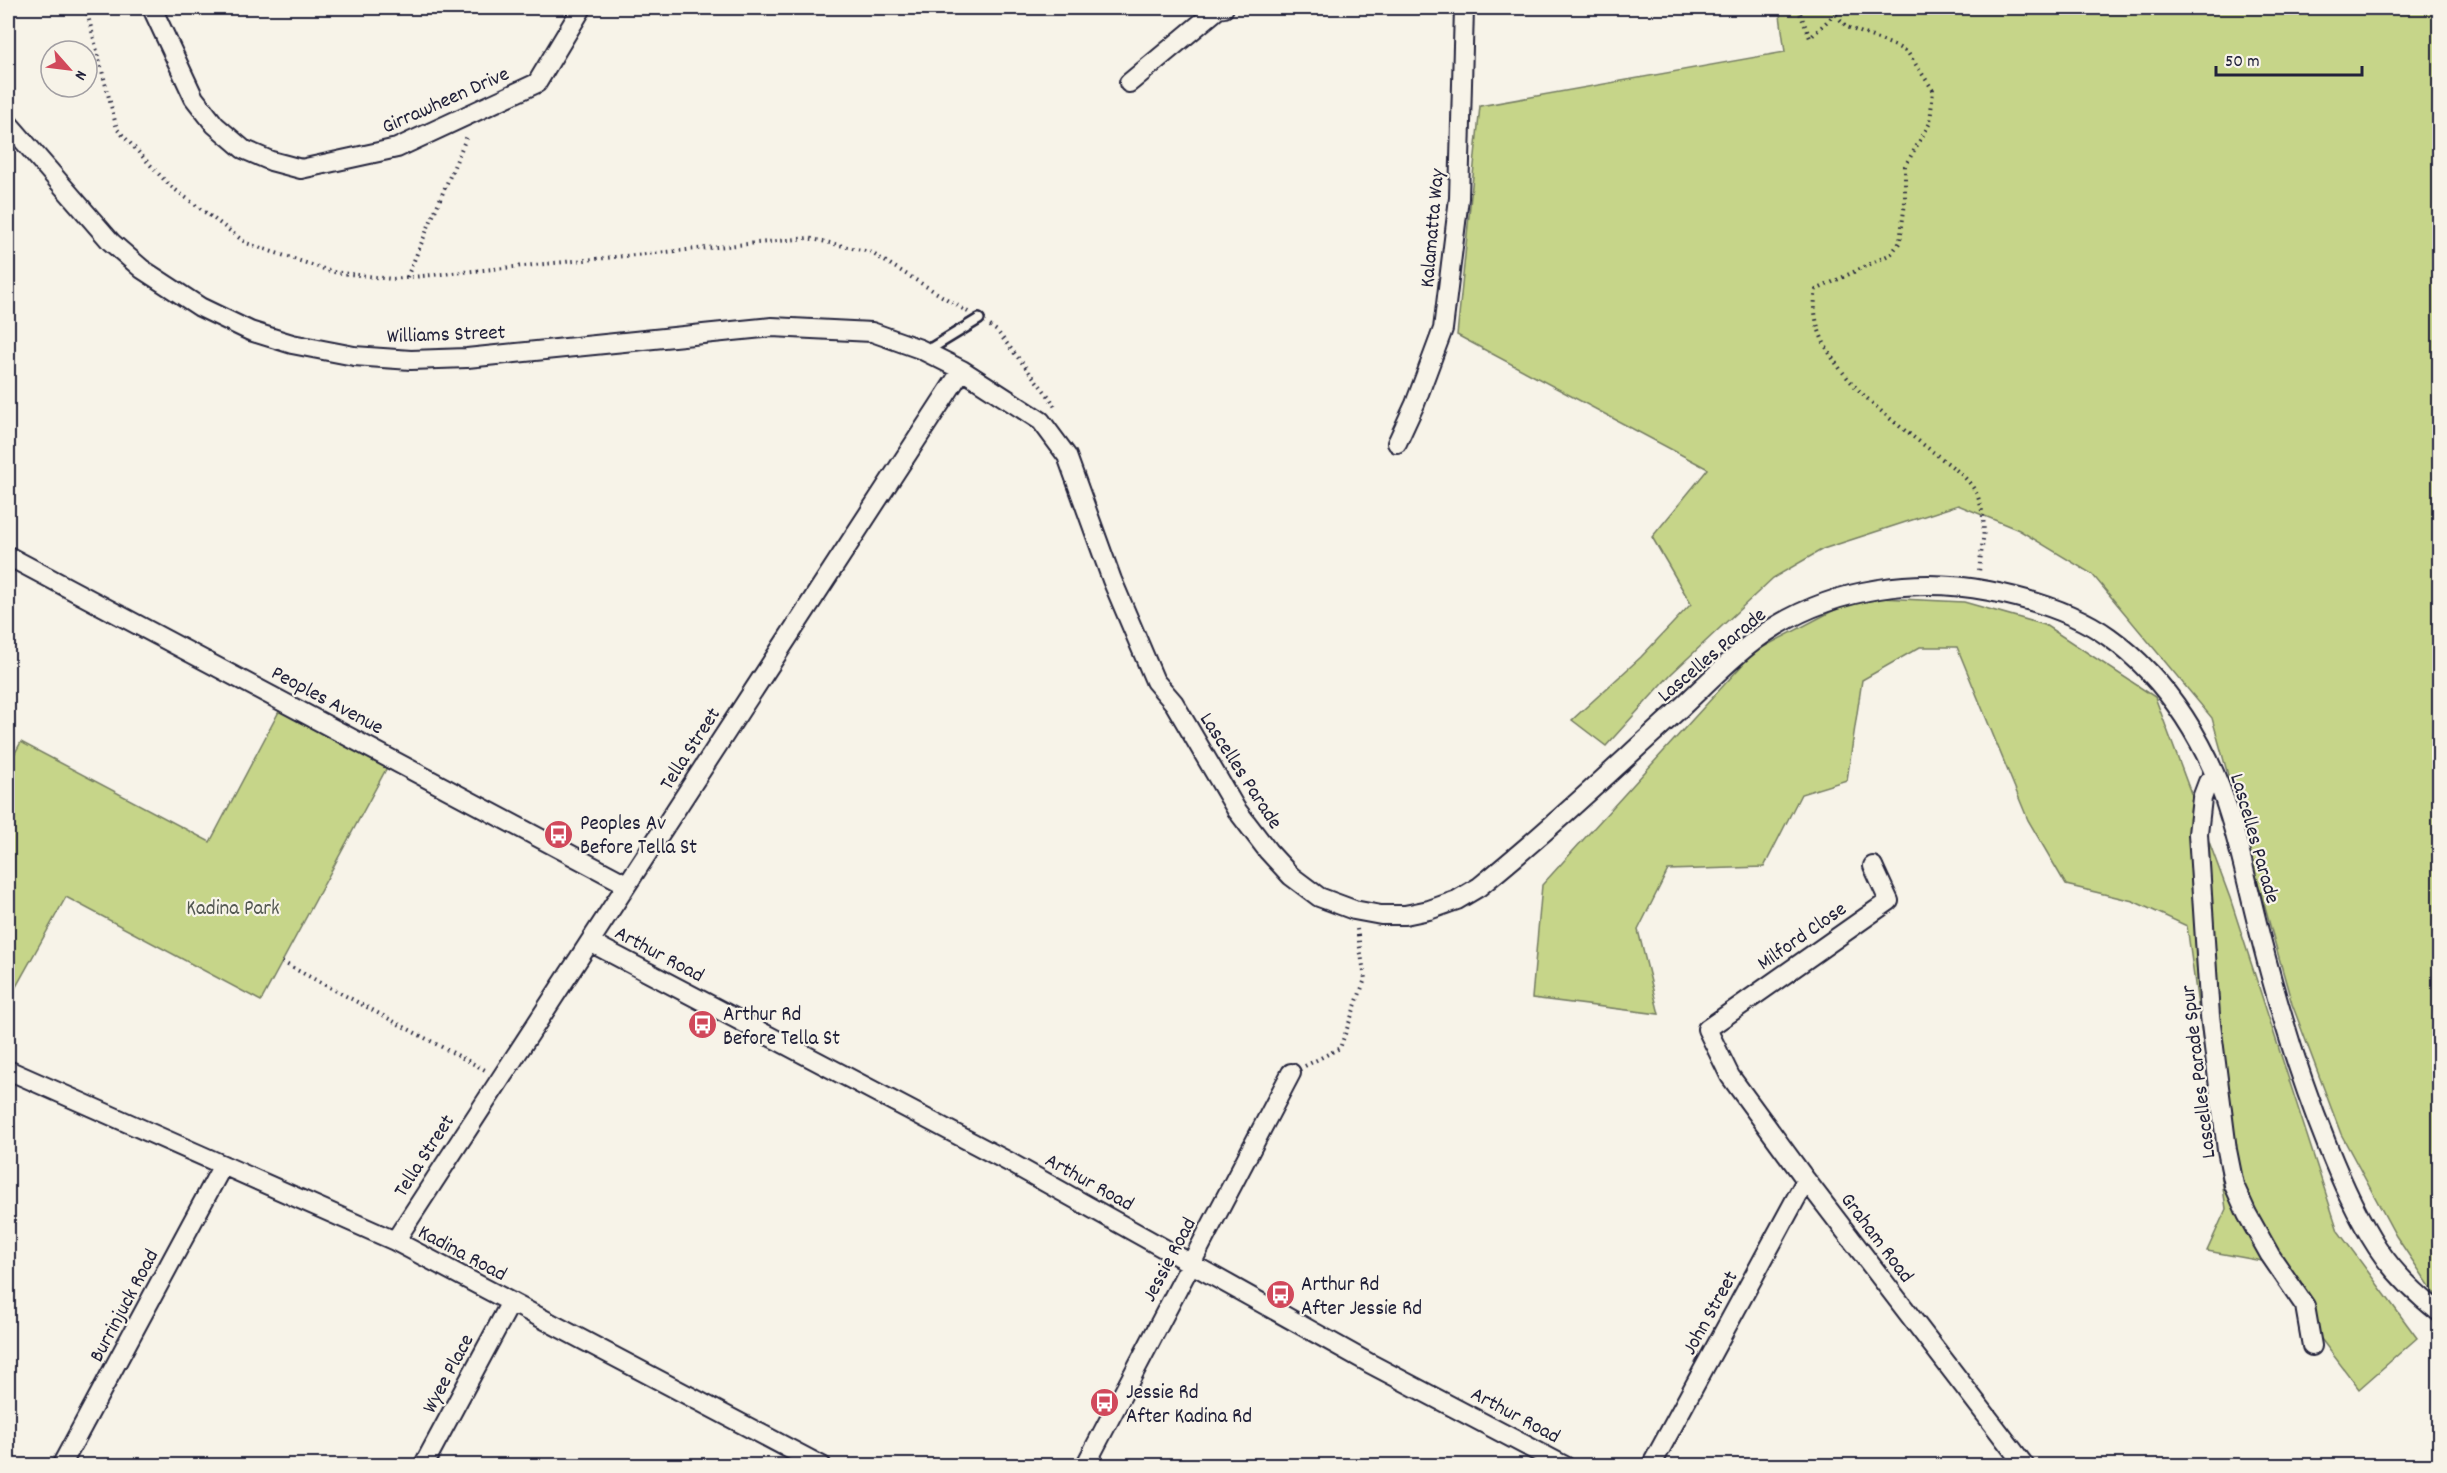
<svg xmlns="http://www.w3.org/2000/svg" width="2447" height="1473" font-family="Dekko,sans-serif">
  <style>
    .green { fill: #c6d589; stroke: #747c62; stroke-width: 1.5 }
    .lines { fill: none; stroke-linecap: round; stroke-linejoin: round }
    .lane-casing { stroke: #22223b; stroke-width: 14 }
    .street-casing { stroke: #22223b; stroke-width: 22 }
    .path { stroke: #22223b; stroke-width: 4; stroke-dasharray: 1.5 4.5; stroke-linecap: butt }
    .lane { stroke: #f7f3e8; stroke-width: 9 }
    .street { stroke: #f7f3e8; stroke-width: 18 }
    .labels { text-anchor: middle; stroke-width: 4.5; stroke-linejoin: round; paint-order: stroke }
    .street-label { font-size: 21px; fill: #22223b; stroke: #f7f3e8 }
    .poi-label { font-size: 21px; fill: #22223b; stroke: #f7f3e8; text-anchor: start }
    .park-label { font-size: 21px; fill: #535852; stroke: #f7f3e8 }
  </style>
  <rect width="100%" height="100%" fill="#f7f3e8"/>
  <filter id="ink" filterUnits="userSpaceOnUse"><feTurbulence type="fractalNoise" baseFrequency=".0167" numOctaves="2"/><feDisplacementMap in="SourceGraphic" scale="12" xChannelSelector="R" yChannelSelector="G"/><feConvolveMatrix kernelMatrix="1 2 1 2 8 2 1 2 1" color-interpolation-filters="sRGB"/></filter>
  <g filter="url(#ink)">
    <path class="green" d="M1779 8H2439V1300L2396 1236 2341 1134 2292 1004 2212 718 2092 574 2019 530 1958 505 1823 549 1773 578 1671 674 1606 746 1572 720 1641 657 1691 604 1652 537 1708 469 1457 335 1480 106 1785 52Z
      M1859 597 1964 602 2045 625 2155 697 2230 898 2338 1231 2417 1338 2359 1389 2262 1261 2207 1251 2226 1209 2187 926 2133 901 2066 885 2028 820 1957 647H1920L1862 680 1847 780 1801 794 1764 867 1668 870 1638 930 1659 1014 1532 998 1542 885 1754 652Z
      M284 702 392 758 261 1001 66 897 8 1001V766L21 742 210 842Z"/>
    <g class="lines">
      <defs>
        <path id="lane" d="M925 352 979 319"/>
        <path id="street" d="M152 8 194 98 215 125 243 149 271 161 301 169 397 148 537 83 582 8
          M1129 83 1218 9 1224 8
          M8 123 111 242 142 269 200 307 250 331 292 344 354 356 411 360 467 358 772 327 872 332 920 349 962 370 1041 421 1067 456 1112 580 1155 681 1174 703 1236 809 1268 851 1291 876 1319 897 1354 910 1381 915H1405L1429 910 1457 900 1479 887C1546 833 1609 773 1673 715 1706 685 1738 649 1776 626 1839 588 1917 577 1989 591 2030 599 2074 612 2109 637 2168 679 2210 748 2230 817 2242 856 2250 896 2260 935 2278 1006 2299 1076 2327 1145 2341 1180 2356 1215 2377 1247 2393 1272 2416 1294 2440 1313
          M1397 443 1415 404 1443 329 1459 198 1464 8
          M8 556 626 884
          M2215 776 2208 782 2202 798 2198 834 2210 1016 2227 1150 2234 1185 2247 1214 2270 1255 2305 1306 2312 1346
          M1873 866 1889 901 1707 1029 1730 1076 1806 1180 2025 1466
          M590 942 1011 1163 1369 1363 1565 1466
          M8 1070 395 1241 822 1466
          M395 1241 962 370
          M61 1466 223 1165
          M423 1466 511 1302
          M1085 1466 1291 1073
          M1651 1466 1806 1180"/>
      </defs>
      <use href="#lane" class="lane-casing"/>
      <use href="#street" class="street-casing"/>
      <path class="path" d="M86 8 117 129 169 185 246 243 333 272 392 279 808 238 870 252 968 312
        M1798 8 1810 38 1841 8
        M1836 15 1847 27 1896 46 1908 53 1933 90 1930 123 1905 166V202L1900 242 1891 254 1816 290C1803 358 1886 416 1933 452 1948 464 1971 478 1978 497 1989 528 1981 543 1979 573
        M407 277 467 136
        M990 326 997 331 1050 398 1056 409
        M282 962 487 1071
        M1305 1066 1340 1048 1365 979 1357 929"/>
      <use href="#lane" class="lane"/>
      <use href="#street" class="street"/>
    </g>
  </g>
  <defs>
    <symbol id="bus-disc" viewBox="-11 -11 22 22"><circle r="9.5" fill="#d1495b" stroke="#f7f3e8"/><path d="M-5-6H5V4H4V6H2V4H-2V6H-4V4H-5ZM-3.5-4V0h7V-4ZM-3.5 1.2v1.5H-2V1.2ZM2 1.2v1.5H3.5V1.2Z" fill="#fff"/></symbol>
  </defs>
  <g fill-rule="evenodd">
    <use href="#bus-disc" x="542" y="818" width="33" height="33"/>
    <use href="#bus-disc" x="686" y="1008" width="33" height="33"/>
    <use href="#bus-disc" x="1264" y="1278" width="33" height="33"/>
    <use href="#bus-disc" x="1088" y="1386" width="33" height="33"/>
  </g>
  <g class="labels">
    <g class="street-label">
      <text transform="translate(445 99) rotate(-24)" y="7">Girrawheen Drive</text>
      <text transform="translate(1431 228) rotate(-85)" y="7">Kalamatta Way</text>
      <text transform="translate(446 333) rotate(-2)" y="7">Williams Street</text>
      <text transform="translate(1711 654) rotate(-40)" y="7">Lascelles Parade</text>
      <text transform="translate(328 699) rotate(28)" y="7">Peoples Avenue</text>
      <text transform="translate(689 748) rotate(-57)" y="7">Tella Street</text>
      <text transform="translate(1242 770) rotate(57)" y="7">Lascelles Parade</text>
      <text transform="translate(2256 838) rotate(74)" y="7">Lascelles Parade</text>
      <text transform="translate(1801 935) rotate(-35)" y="7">Milford Close</text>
      <text transform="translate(660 953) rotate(28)" y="7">Arthur Road</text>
      <text transform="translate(2197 1072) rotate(-97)" y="7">Lascelles Parade Spur</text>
      <text transform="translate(423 1155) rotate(-57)" y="7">Tella Street</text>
      <text transform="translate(1090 1181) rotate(29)" y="7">Arthur Road</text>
      <text transform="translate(1878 1237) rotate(53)" y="7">Graham Road</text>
      <text transform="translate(463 1252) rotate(28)" y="7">Kadina Road</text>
      <text transform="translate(1168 1259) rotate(-62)" y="7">Jessie Road</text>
      <text transform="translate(123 1305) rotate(-62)" y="7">Burrinjuck Road</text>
      <text transform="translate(1709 1312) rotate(-61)" y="7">John Street</text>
      <text transform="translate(447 1373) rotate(-62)" y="7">Wyee Place</text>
      <text transform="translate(1516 1414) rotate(28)" y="7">Arthur Road</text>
    </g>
    <g class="poi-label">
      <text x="580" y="829">Peoples Av<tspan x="580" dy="24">Before Tella St</tspan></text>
      <text x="723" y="1020">Arthur Rd<tspan x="723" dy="24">Before Tella St</tspan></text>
      <text x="1301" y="1290">Arthur Rd<tspan x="1301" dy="24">After Jessie Rd</tspan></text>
      <text x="1126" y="1398">Jessie Rd<tspan x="1126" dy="24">After Kadina Rd</tspan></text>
    </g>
    <g class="park-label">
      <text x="233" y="914">Kadina Park</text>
    </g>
  </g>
  <rect width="2447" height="1473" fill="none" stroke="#f7f3e8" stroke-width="30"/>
  <rect x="15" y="15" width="2417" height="1443" fill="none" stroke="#22223b" stroke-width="2" filter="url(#ink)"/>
  <g transform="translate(69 69) rotate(118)"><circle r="28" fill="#f7f3e8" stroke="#a29fa3" stroke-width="1.5"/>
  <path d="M0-4.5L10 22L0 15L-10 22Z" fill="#d1495b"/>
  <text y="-9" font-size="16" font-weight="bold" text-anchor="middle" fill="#22223b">N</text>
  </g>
  <path d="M2216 66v9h146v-9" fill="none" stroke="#22223b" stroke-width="3"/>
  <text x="2225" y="66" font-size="18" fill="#22223b" stroke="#f7f3e8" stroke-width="4.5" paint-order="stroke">50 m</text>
</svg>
